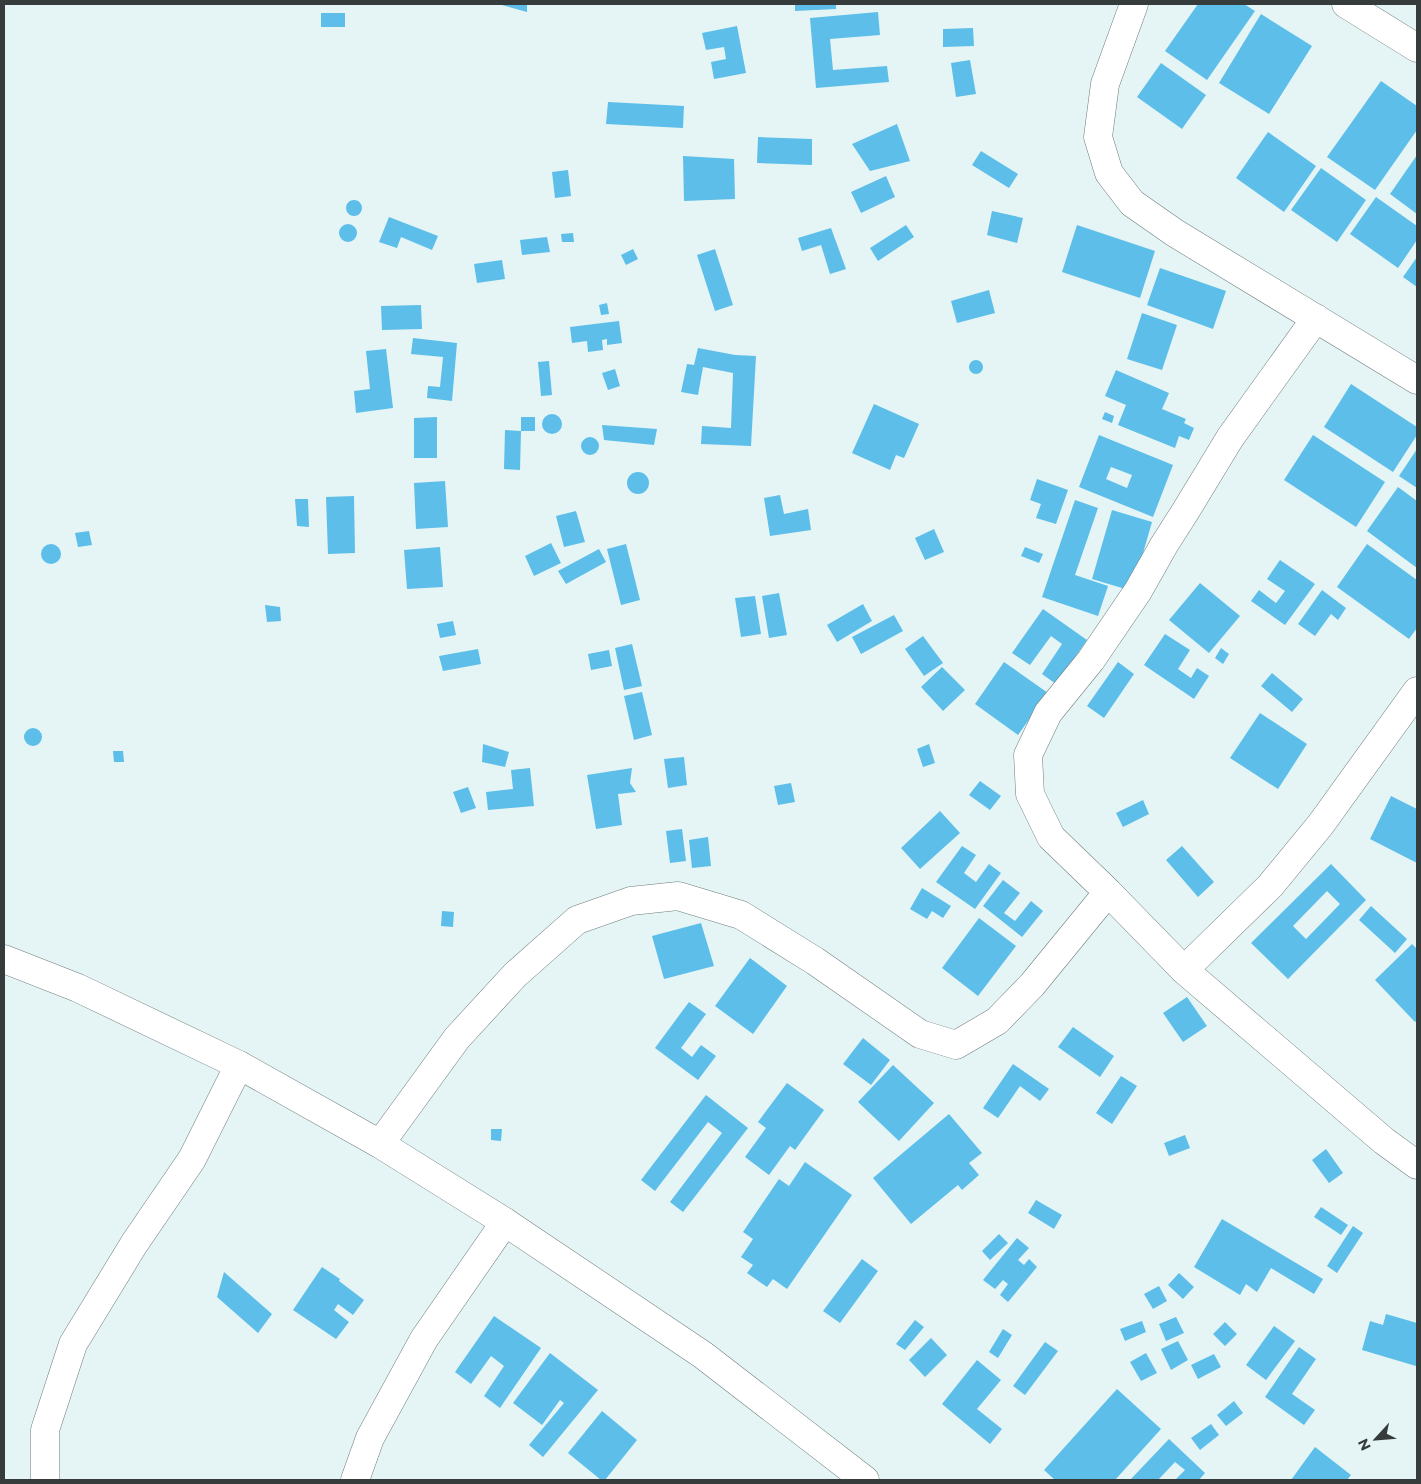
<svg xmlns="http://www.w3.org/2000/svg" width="1421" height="1484" font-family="Montserrat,sans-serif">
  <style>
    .building { fill: #5cbee9; fill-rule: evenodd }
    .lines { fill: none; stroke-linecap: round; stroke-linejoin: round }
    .minor-casing { stroke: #707d7e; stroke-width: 29 }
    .secondary-casing { stroke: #707d7e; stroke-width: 29 }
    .minor { stroke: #fff; stroke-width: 28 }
    .secondary { stroke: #fff; stroke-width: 28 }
  </style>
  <rect width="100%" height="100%" fill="#e5f5f5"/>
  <path class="building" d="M498 4H527V12Z
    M795 4H836V9L795 11Z
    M1198 4H1244L1255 11 1207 80 1165 51Z
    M878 12 880 35 830 39 833 70 887 66 889 82 816 88 810 18Z
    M321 13H345V27H321Z
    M1261 14 1312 46 1269 114 1219 83Z
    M737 26 746 73 714 79 711 62 726 59 724 47 706 50 702 33Z
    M973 28 974 46 943 47V29Z
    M970 60 976 94 956 97 951 63Z
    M1161 63 1206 95 1182 129 1137 97Z
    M1381 81 1417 106V130L1375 190 1327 157Z
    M608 102 684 106 683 128 606 124Z
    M897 124 910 161 870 171 852 144Z
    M1268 132 1316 166 1284 212 1236 178Z
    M758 137 812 139V165L757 163Z
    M981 151 1018 174 1009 188 972 165Z
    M1417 155V214L1390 194Z
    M683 156 734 159 735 199 684 201Z
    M1321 168 1366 200 1337 242 1291 210Z
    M568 170 571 196 555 198 552 172Z
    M886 176 895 197 861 213 851 192Z
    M1376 197 1417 226V240L1398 268 1350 234Z
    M346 208a8 8 0 1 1 16 0a8 8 0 1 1-16 0Z
    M992 211 1023 218 1017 243 987 235Z
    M389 217 438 236 432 250 401 237 397 248 379 242Z
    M339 233a9 9 0 1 1 18 0a9 9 0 1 1-18 0Z
    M906 225 914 237 878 261 870 248Z
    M1077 225 1155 251 1140 298 1062 272Z
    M831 228 846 269 830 274 821 245 802 251 798 238Z
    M573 233 574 242H562L561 234Z
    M547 237 550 252 522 255 520 240Z
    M633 249 638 259 626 265 621 255Z
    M715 249 733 305 715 311 697 255Z
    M1417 257V287L1403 277Z
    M502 260 505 279 477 283 474 264Z
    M1160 268 1226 291 1213 329 1147 305Z
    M989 290 995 313 957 323 951 301Z
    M607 303 609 314 601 315 599 305Z
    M421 305 422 329 382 330 381 306Z
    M1142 313 1177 325 1162 370 1127 359Z
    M619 321 622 343 607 345V339L602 340 603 350 588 352 587 341 572 343 570 327Z
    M413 338 457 343 452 401 427 398 428 386 440 387 443 357 411 354Z
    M698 348 735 355 756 356 751 446 701 444 702 426 731 428 733 373 703 367 698 395 681 392 687 364 694 365Z
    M386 349 393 408 356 413 354 391 370 389 366 351Z
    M969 367a7 7 0 1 1 14 0a7 7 0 1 1-14 0Z
    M549 361 552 395 541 396 538 362Z
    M615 369 620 386 608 390 602 373Z
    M1116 370 1169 393 1162 409 1186 419 1184 423 1194 428 1189 440 1179 436 1175 448 1118 425 1126 405 1105 396Z
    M1351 384 1417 427V435L1393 472 1324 427Z
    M874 404 919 424 904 458 896 455 890 470 852 453Z
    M1105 412 1114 416 1112 423 1102 419Z
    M542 424a10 10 0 1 1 20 0a10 10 0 1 1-20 0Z
    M437 417V458H414V418Z
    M521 417H535V431H521Z
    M602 425 657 429 654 445 604 440Z
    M505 430 521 431 520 470 504 469Z
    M1099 435 1173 465 1153 517 1079 487ZM1111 467 1132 475 1127 488 1106 479Z
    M1313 435 1385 482 1356 527 1284 480Z
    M581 446a9 9 0 1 1 18 0a9 9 0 1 1-18 0Z
    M1417 449V488L1399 476Z
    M627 483a11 11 0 1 1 22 0a11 11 0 1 1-22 0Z
    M1037 479 1068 490 1056 524 1036 518 1041 504 1030 500Z
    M445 481 448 527 416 529 414 483Z
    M1398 487 1417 501V568L1367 531Z
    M780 495 784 514 808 509 811 530 770 536 764 498Z
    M354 496 355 553 328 554 326 497Z
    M295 499H308L309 527 297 526Z
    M1075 500 1098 508 1075 575 1108 586 1098 616 1042 597Z
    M1112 510 1152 522 1132 591 1092 579Z
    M576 511 585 542 564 547 556 516Z
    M934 529 944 552 925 560 915 538Z
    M89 531 92 545 78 547 75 533Z
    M551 543 561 563 534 576 525 556Z
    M41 554a10 10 0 1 1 20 0a10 10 0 1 1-20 0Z
    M626 544 640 600 621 605 607 549Z
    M1367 544 1417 580V628L1409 639 1337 587Z
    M440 547 443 587 407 589 404 550Z
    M1025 547 1043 554 1039 563 1021 556Z
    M599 549 606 562 566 584 558 571Z
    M1280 560 1315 584 1285 625 1251 601 1259 590 1276 603 1285 591 1267 579Z
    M1200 583 1240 616 1209 653 1169 620Z
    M1322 590 1346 608 1338 620 1331 614 1315 636 1298 624Z
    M779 593 787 635 769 638 762 596Z
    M755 596 761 634 741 637 735 598Z
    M863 604 872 621 837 642 827 625Z
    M265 605 280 607 281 621 267 622Z
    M1043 609 1087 640 1056 684 1042 674 1062 644 1051 636 1030 665 1012 653Z
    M894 615 903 631 861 654 852 637Z
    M453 621 456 635 440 638 437 624Z
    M1165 634 1190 650 1178 669 1191 678 1197 668 1209 676 1194 699 1144 665Z
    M923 636 943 663 924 676 905 649Z
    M632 644 642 686 624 690 615 648Z
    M1221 648 1229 654 1223 664 1215 658Z
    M478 649 481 664 443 671 439 656Z
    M609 650 612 666 591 670 588 654Z
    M1004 662 1048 693 1018 735 975 704Z
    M1118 662 1134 674 1104 718 1087 706Z
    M942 667 965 690 943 711 921 687Z
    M1272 673 1303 699 1292 712 1261 686Z
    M642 692 652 735 634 740 624 696Z
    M1260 713 1307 744 1278 789 1230 758Z
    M24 737a9 9 0 1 1 18 0a9 9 0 1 1-18 0Z
    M483 744 509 752 505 767 482 762Z
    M929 744 935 763 923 767 917 749Z
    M113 751H123L124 762H114Z
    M684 757 687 785 668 788 664 759Z
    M530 768 534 806 488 810 486 792 513 789 511 770Z
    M632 768 630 783 636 792 618 794 622 825 596 829 587 775Z
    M980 781 1001 796 990 810 969 795Z
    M791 783 795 802 778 805 774 786Z
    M468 787 476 808 461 813 453 792Z
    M1391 796 1417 809V863L1370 839Z
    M1143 800 1149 814 1123 827 1116 813Z
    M940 811 960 833 920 869 901 848Z
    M682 829 686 861 670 863 666 831Z
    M708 837 711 866 692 868 689 840Z
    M962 846 976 855 964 873 976 882 989 864 1001 873 975 909 936 882Z
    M1182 846 1214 882 1198 897 1166 860Z
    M1331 864 1366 900 1288 979 1251 943ZM1327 891 1340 904 1306 939 1293 926Z
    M1003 880 1020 893 1004 913 1015 921 1031 901 1043 911 1022 937 983 906Z
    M922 888 951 906 943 918 932 911 927 919 910 909Z
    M1371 906 1407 939 1395 953 1359 920Z
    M442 911 454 912 453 927 441 926Z
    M979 918 1016 946 978 996 942 968Z
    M701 923 714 966 664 979 652 936Z
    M1412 944 1417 949V1020L1415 1022 1375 980Z
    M750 958 787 986 753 1034 715 1006Z
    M1187 997 1207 1026 1183 1042 1163 1013Z
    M689 1002 706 1014 681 1048 692 1057 701 1045 716 1056 698 1080 655 1048Z
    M1073 1027 1114 1056 1100 1077 1058 1047Z
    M863 1038 890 1060 871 1085 843 1064Z
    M1013 1064 1049 1089 1040 1101 1020 1086 998 1118 983 1108Z
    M893 1065 934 1103 899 1141 858 1102Z
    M1121 1076 1137 1086 1112 1124 1096 1113Z
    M787 1083 824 1110 795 1150 790 1146 769 1175 745 1157 766 1128 758 1122Z
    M706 1095 748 1128 683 1212 670 1202 722 1133 708 1122 655 1191 641 1180Z
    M949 1114 982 1153 969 1163 979 1175 962 1190 958 1185 911 1224 873 1178Z
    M491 1129H502L501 1141 491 1140Z
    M1185 1135 1190 1148 1169 1156 1164 1143Z
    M1326 1149 1343 1173 1329 1183 1312 1160Z
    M805 1162 852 1195 787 1289 773 1279 767 1287 747 1273 753 1265 741 1257 753 1239 743 1232 779 1179 789 1186Z
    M1036 1200 1062 1215 1054 1229 1028 1213Z
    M1321 1207 1348 1225 1341 1235 1314 1217Z
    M1222 1219 1323 1279 1314 1294 1271 1268 1257 1292 1246 1284 1240 1295 1194 1267Z
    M1353 1226 1363 1233 1337 1273 1327 1266Z
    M999 1234 1008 1243 990 1260 982 1251Z
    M1017 1238 1029 1248 1018 1260 1024 1265 1029 1259 1037 1267 1008 1302 1000 1295 1008 1284 1003 1280 995 1289 983 1280Z
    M862 1259 878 1271 840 1323 823 1311Z
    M322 1267 340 1279 339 1281 364 1300 353 1315 338 1304 334 1310 349 1322 336 1339 293 1310Z
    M224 1272 272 1314 258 1333 217 1297Z
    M1179 1273 1194 1287 1183 1299 1168 1285Z
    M1159 1286 1167 1301 1153 1309 1144 1294Z
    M1386 1314 1417 1323V1337L1416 1343H1417V1360L1416 1366 1362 1350 1370 1321 1383 1325Z
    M494 1316 541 1348 500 1408 484 1396 504 1366 491 1356 471 1384 455 1372Z
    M1176 1317 1184 1333 1166 1341 1159 1324Z
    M915 1320 924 1327 905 1350 896 1344Z
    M1142 1321 1146 1332 1125 1341 1120 1329Z
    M1225 1322 1237 1334 1225 1346 1213 1334Z
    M1274 1326 1295 1341 1266 1380 1246 1365Z
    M1003 1329 1012 1335 998 1358 989 1352Z
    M931 1338 947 1355 925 1377 909 1360Z
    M1178 1341 1188 1360 1171 1370 1161 1349Z
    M1045 1342 1058 1351 1025 1395 1013 1386Z
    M1299 1347 1316 1359 1292 1394 1315 1410 1304 1425 1265 1397Z
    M550 1353 598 1390 543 1457 529 1445 564 1403 560 1400 542 1425 513 1403Z
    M1146 1353 1157 1373 1141 1381 1130 1362Z
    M1214 1354 1221 1367 1198 1379 1191 1365Z
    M977 1360 1001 1380 977 1409 1002 1429 990 1444 942 1404Z
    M1117 1389 1161 1429 1115 1480H1055L1044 1470Z
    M1234 1401 1243 1413 1226 1426 1217 1415Z
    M602 1411 637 1440 605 1480H601L568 1453Z
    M1211 1424 1219 1435 1200 1450 1191 1438Z
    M1169 1439 1205 1473 1199 1480H1175L1185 1470 1175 1462 1158 1480H1130Z
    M1315 1447 1351 1475 1347 1480H1291Z"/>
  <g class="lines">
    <defs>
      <path id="minor" d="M1134 4 1105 84 1098 137 1109 173 1132 203 1175 233 1417 380
        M1346 4 1417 48
        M1316 318 1230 438 1185 512 1164 545 1138 591 1091 660 1048 713 1028 755 1030 794 1051 837 1108 892 1184 970 1384 1141 1417 1165
        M1184 970 1270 886 1321 824 1417 691
        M380 1144 457 1038 515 975 577 920 631 901 678 896 741 915 815 961 920 1034 956 1045 997 1021 1032 985 1108 892
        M45 1480V1430L73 1344 134 1244 192 1159 239 1065
        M355 1480 370 1438 424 1339 505 1222"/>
      <path id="secondary" d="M4 959 78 988 239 1065 380 1144 505 1222 703 1355 865 1480"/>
    </defs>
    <use href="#minor" class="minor-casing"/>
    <use href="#secondary" class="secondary-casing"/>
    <use href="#minor" class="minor"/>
    <use href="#secondary" class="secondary"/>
  </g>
  <rect width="1421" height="1484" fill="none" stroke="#363c3c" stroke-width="10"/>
  <g transform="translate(1376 1439) rotate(244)" stroke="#e5f5f5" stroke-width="4" paint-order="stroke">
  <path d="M0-4L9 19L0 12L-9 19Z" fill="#363c3c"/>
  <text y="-8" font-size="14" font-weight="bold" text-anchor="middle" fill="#363c3c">N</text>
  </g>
</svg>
